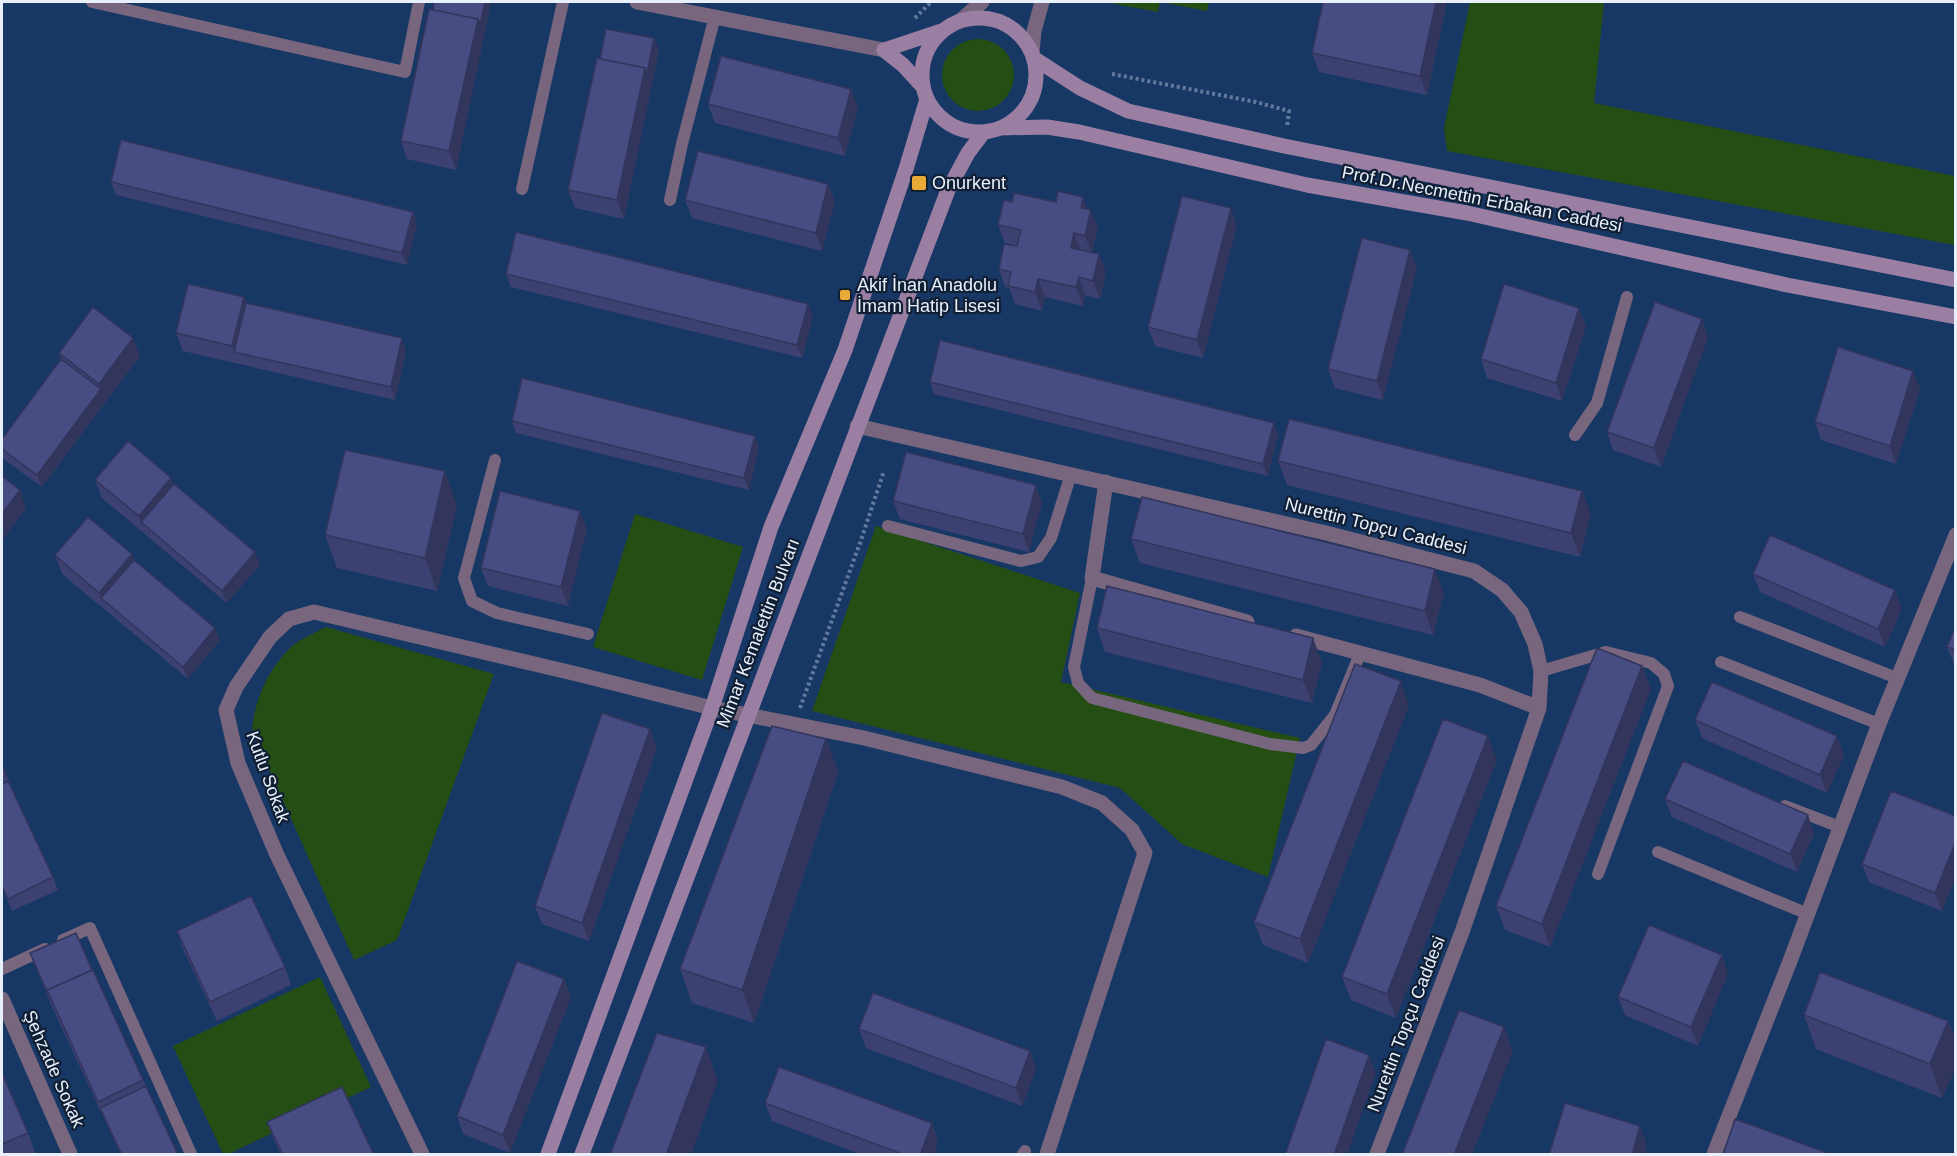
<svg xmlns="http://www.w3.org/2000/svg" width="1957" height="1156" font-family="Helvetica,sans-serif">
  <style>
    .green { fill: #254e14 }
    .lines { fill: none; stroke-linecap: round; stroke-linejoin: round }
    .path { stroke: #637a9c; stroke-width: 4; stroke-dasharray: 3 3; stroke-linecap: butt }
    .service { stroke: #77667d; stroke-width: 12 }
    .minor { stroke: #77667d; stroke-width: 15 }
    .tertiary { stroke: #77667d; stroke-width: 15 }
    .secondary { stroke: #9a7fa3; stroke-width: 15 }
    .wall { fill: #3d4171 }
    .shaded-wall { fill: #32355c }
    .building { fill: #474c83; stroke: #32355c; stroke-width: 1.5 }
    .poi-dot { fill: #e9aa38; stroke: #111f34; stroke-width: 2 }
    .labels { text-anchor: middle; stroke-width: 4.5; stroke-linejoin: round; paint-order: stroke }
    .poi-label { font-size: 18px; fill: #e8f0fc; stroke: #111f34; text-anchor: start }
    .street-label { font-size: 18px; fill: #e8f0fc; stroke: #111f34 }
  </style>
  <rect width="100%" height="100%" fill="#173765"/>
  <path class="green" d="M1104 2H1209L1207 11 1160 2 1158 12Z
    M1470 2H1604L1594 103 1955 176V245L1447 151 1444 128Z
    M942 75a36 36 0 1 1 72 0a36 36 0 1 1-72 0Z
    M635 514 743 547 702 680 593 647Z
    M876 526 1080 593 1061 682 1300 738 1268 877 1182 844 1120 788 812 711Z
    M326 627 494 674 397 940 354 960 252 731C254 700 268 670 290 648 299 639 315 633 326 627Z
    M320 977 371 1087 228 1154H223L173 1046Z"/>
  <g class="lines">
    <path class="path" d="M915 18 931 2
      M1112 74 1256 102 1289 111 1287 127
      M800 708 860 543 884 471"/>
    <path class="service" d="M92 2 405 72 419 2
      M522 189 563 2
      M670 200 682 144 715 16
      M1575 435 1597 403 1627 297
      M495 460 464 578 472 601 497 613 588 634
      M888 526 1021 561 1038 557 1051 538 1071 474
      M1092 578 1074 667 1078 683 1092 698 1270 744 1303 748 1311 745 1335 715 1360 654
      M1740 617 1897 678
      M1721 662 1879 724
      M1541 671 1606 652 1651 663 1664 674 1668 686 1598 874
      M1785 806 1840 827
      M1658 852 1808 914
      M63 940 90 928 191 1154
      M2 969 45 949
      M1023 1154 1025 1151"/>
    <path class="minor" d="M637 2 884 50
      M857 426 1326 533 1474 571 1502 590 1521 612 1535 644 1541 671 1539 708 1462 932 1377 1154
      M1106 482 1092 578 1247 622
      M1296 636 1480 685 1539 708
      M2 999 70 1154
      M422 1154 277 855 238 763 226 710 236 687 270 637 289 619 314 612 577 674 712 708
      M1714 1154 1790 961 1879 724 1956 535"/>
    <path class="tertiary" d="M960 21 982 2
      M1032 53 1034 31 1042 2
      M712 708 864 738 1062 787 1102 803 1132 830 1145 853 1047 1154"/>
    <path class="secondary" d="M922 75a57 57 0 1 1 114 0a57 57 0 1 1-114 0Z
      M884 50 941 31
      M884 50 903 65 923 87
      M1035 59 1080 88 1128 111 1284 146 1956 280
      M1000 128 1047 127 1079 132 1307 185 1467 213 1787 285 1956 317
      M548 1154 712 708 771 527 845 350 906 169 927 99
      M582 1154 948 190 968 153 983 133"/>
  </g>
  <path class="wall" d="M491 2 456 170 407 159 401 141Z
    M1447 2 1427 95 1319 72 1312 53Z
    M654 38 659 50 624 219 575 208 568 190 600 59Z
    M708 104 858 107 845 156 715 123Z
    M111 182 413 212 417 225 407 265 116 195Z
    M828 184 835 202 822 251 692 218 685 200Z
    M1083 197 1087 209 1098 228 1092 253 1099 254 1106 273 1100 299 1085 295 1083 306 1045 297 1042 311 1015 304 1009 288 1005 287 999 269 1017 246 1005 243 998 225 1056 202Z
    M1237 226 1203 358 1155 346 1148 327Z
    M1417 268 1383 400 1335 388 1328 369Z
    M506 274 813 317 802 358 511 287Z
    M244 297 246 303 406 351 395 400 183 351 176 333Z
    M1579 308 1586 326 1562 401 1487 378 1481 359Z
    M1702 319 1708 337 1661 467 1613 450 1607 432Z
    M59 353 140 356 42 487 2 458V439L61 359Z
    M1913 371 1920 389 1896 464 1821 440 1815 422Z
    M930 382 1278 435 1268 476 934 394Z
    M512 421 755 436 759 448 749 490 516 433Z
    M1278 461 1582 491 1591 514 1580 557 1287 485Z
    M95 480 173 484 260 565 227 603 102 498Z
    M893 501 1042 503 1029 552 900 519Z
    M457 505 437 591 337 568 325 535Z
    M587 529 568 606 488 586 481 568Z
    M1131 539 1444 593 1433 635 1140 563Z
    M55 555 134 560 220 640 188 679 62 574Z
    M1753 574 1902 608 1885 647 1760 592Z
    M1956 625V669L1947 647Z
    M1097 628 1322 662 1312 703 1105 652Z
    M1642 666 1651 689 1550 947 1505 930 1496 906Z
    M1409 705 1308 963 1263 945 1254 922Z
    M1695 720 1837 736 1844 755 1827 793 1702 738Z
    M826 739 838 772 754 1023 692 1003 680 969Z
    M657 748 589 941 542 924 535 906Z
    M1497 760 1396 1018 1351 1000 1342 977Z
    M2 766 53 877 58 890 12 911 2 888Z
    M1665 799 1814 834 1797 872 1672 817Z
    M1956 816V876L1942 911 1869 882 1862 864Z
    M177 931 285 967 291 985 217 1021 183 949Z
    M30 953 92 970 178 1155H121L53 1009Z
    M1728 973 1698 1046 1625 1015 1618 997Z
    M564 979 571 997 510 1153 463 1134 457 1116Z
    M1804 1015 1948 1021 1956 1041V1067L1942 1098 1816 1049Z
    M859 1029 1036 1069 1022 1106 866 1048Z
    M2 1073 28 1133 36 1155H2Z
    M765 1103 932 1123 938 1142 934 1155H862L772 1121Z
    M267 1122 374 1155H281L274 1140Z"/>
  <path class="shaded-wall" d="M485 2H491L484 37 480 25Z
    M1436 2H1447L1427 95 1420 76Z
    M478 19 484 37 456 170 449 151Z
    M654 38 659 50 624 219 617 200 645 68Z
    M851 89 858 107 845 156 838 138Z
    M828 184 835 202 822 251 816 233Z
    M1083 197 1089 215 1081 208Z
    M1231 208 1237 226 1203 358 1197 340Z
    M1091 210 1098 228 1092 254 1085 236Z
    M413 212 417 225 407 265 402 253Z
    M1074 233 1081 252 1071 248Z
    M1410 250 1417 268 1383 400 1377 381Z
    M1099 254 1106 273 1100 299 1093 281Z
    M1079 277 1085 295 1083 306 1076 287Z
    M1038 279 1045 297 1042 311 1035 292Z
    M244 297 250 315 234 352 232 346Z
    M808 304 813 317 802 358 797 345Z
    M1579 308 1586 326 1562 401 1556 383Z
    M1702 319 1708 337 1661 467 1654 448Z
    M133 338 140 356 42 487 37 475 101 389 99 384Z
    M402 338 406 351 395 400 391 387Z
    M1913 371 1920 389 1896 464 1890 446Z
    M1274 423 1278 435 1268 476 1263 464Z
    M755 436 759 448 749 490 744 478Z
    M445 471 457 505 437 591 425 558Z
    M171 478 178 496 141 522 145 535 139 516Z
    M1036 485 1042 503 1029 552 1023 534Z
    M20 490 26 508 2 541V514Z
    M1582 491 1591 514 1580 557 1571 533Z
    M580 511 587 529 568 606 561 587Z
    M255 552 260 565 227 603 222 591Z
    M132 554 139 572 101 598 106 611 99 593Z
    M1435 569 1444 593 1433 635 1425 611Z
    M1895 590 1902 608 1885 647 1878 629Z
    M215 628 220 640 188 679 183 667Z
    M1313 638 1322 662 1312 703 1303 680Z
    M1642 666 1651 689 1550 947 1542 924Z
    M1401 681 1409 705 1308 963 1300 939Z
    M650 729 657 748 589 941 582 923Z
    M1488 736 1497 760 1396 1018 1387 994Z
    M1837 736 1844 755 1827 793 1820 775Z
    M826 739 838 772 754 1023 742 990Z
    M1808 815 1814 834 1797 872 1790 854Z
    M1956 841V876L1942 911 1935 893Z
    M1722 955 1728 973 1698 1046 1691 1027Z
    M564 979 571 997 510 1153 503 1135Z
    M1948 1021 1956 1041V1067L1942 1098 1930 1064Z
    M1504 1027 1513 1051 1472 1155H1454Z
    M706 1047 718 1081 691 1155H666Z
    M1030 1051 1036 1069 1022 1106 1016 1088Z
    M1369 1055 1376 1073 1347 1155H1334Z
    M932 1123 938 1142 934 1155H920Z
    M1640 1126 1647 1145 1644 1155H1632Z"/>
  <path class="building" d="M434 2H485L480 25 478 19 433 10Z
    M1323 2H1436L1420 76 1312 53Z
    M429 9 478 19 449 151 401 141Z
    M606 29 654 38 647 74 645 68 600 59Z
    M721 56 851 89 838 138 708 104Z
    M597 58 645 68 617 200 568 190Z
    M121 140 413 212 402 253 111 182Z
    M698 151 828 184 816 233 685 200Z
    M1058 191 1083 197 1081 208 1091 210 1085 236 1074 233 1071 248 1099 254 1093 281 1079 277 1076 287 1038 279 1035 292 1008 286 1011 272 999 269 1004 244 1017 246 1021 230 998 225 1004 200 1012 202 1014 193 1056 202Z
    M1182 196 1231 208 1197 340 1148 327Z
    M516 232 808 304 797 345 506 274Z
    M1362 238 1410 250 1377 381 1328 369Z
    M188 284 244 297 232 346 176 333Z
    M1504 284 1579 308 1556 383 1481 359Z
    M1655 302 1702 319 1654 448 1607 432Z
    M246 303 402 338 391 387 234 352Z
    M93 307 133 338 99 384 59 353Z
    M940 340 1274 423 1263 464 930 382Z
    M1838 347 1913 371 1890 446 1815 422Z
    M61 359 101 389 37 475 2 449V439Z
    M522 378 755 436 744 478 512 421Z
    M1289 419 1582 491 1571 533 1278 461Z
    M128 441 171 478 139 516 95 480Z
    M345 450 445 471 425 558 325 535Z
    M906 452 1036 485 1023 534 893 501Z
    M2 476 20 490 2 514Z
    M174 484 255 552 222 591 141 522Z
    M500 491 580 511 561 587 481 568Z
    M1142 497 1435 569 1425 611 1131 539Z
    M88 517 132 554 99 593 55 555Z
    M1770 535 1895 590 1878 629 1753 574Z
    M134 560 215 628 183 667 101 598Z
    M1107 586 1313 638 1303 680 1097 628Z
    M1956 625V650L1947 647Z
    M1597 648 1642 666 1542 924 1496 906Z
    M1355 664 1401 681 1300 939 1254 922Z
    M1712 682 1837 736 1820 775 1695 720Z
    M602 713 650 729 582 923 535 906Z
    M1443 719 1488 736 1387 994 1342 977Z
    M772 726 826 739 742 990 680 969Z
    M1683 761 1808 815 1790 854 1665 799Z
    M2 766 6 775 2 777Z
    M8 781 53 877 8 899 2 886V784Z
    M1891 791 1956 816V841L1935 893 1862 864Z
    M251 896 285 967 210 1002 177 931Z
    M1649 925 1722 955 1691 1027 1618 997Z
    M76 933 92 970 47 990 49 996 30 953Z
    M517 961 564 979 503 1135 457 1116Z
    M93 970 143 1080 98 1102 47 990Z
    M1820 972 1948 1021 1930 1064 1804 1015Z
    M873 993 1030 1051 1016 1088 859 1029Z
    M1459 1010 1504 1027 1454 1155H1402Z
    M657 1033 706 1047 666 1155H610Z
    M1326 1039 1369 1055 1334 1155H1285Z
    M779 1067 932 1123 920 1155H905L765 1103Z
    M2 1073 28 1133 2 1144Z
    M146 1086 178 1155H122L100 1108Z
    M342 1087 374 1155H283L267 1122Z
    M1565 1103 1640 1126 1632 1155H1549Z
    M1735 1119 1833 1155H1723Z"/>
  <g class="poi-dot">
    <rect x="911" y="175" width="16" height="16" rx="3"/>
    <rect x="839" y="289" width="12" height="12" rx="3"/>
  </g>
  <g class="labels">
    <g class="poi-label">
      <text x="932" y="189">Onurkent</text>
      <text x="857" y="291">Akif İnan Anadolu<tspan x="857" dy="21">İmam Hatip Lisesi</tspan></text>
    </g>
    <g class="street-label">
      <text transform="translate(1482 199) rotate(11)" y="6">Prof.Dr.Necmettin Erbakan Caddesi</text>
      <text transform="translate(1376 526) rotate(14)" y="6">Nurettin Topçu Caddesi</text>
      <text transform="translate(758 633) rotate(-69)" y="6">Mimar Kemalettin Bulvarı</text>
      <text transform="translate(268 777) rotate(70)" y="6">Kutlu Sokak</text>
      <text transform="translate(1406 1024) rotate(-69)" y="6">Nurettin Topçu Caddesi</text>
      <text transform="translate(54 1069) rotate(66)" y="6">Şehzade Sokak</text>
    </g>
  </g>
  <rect width="1957" height="1156" fill="none" stroke="#e8f0fc" stroke-width="6"/>
</svg>
